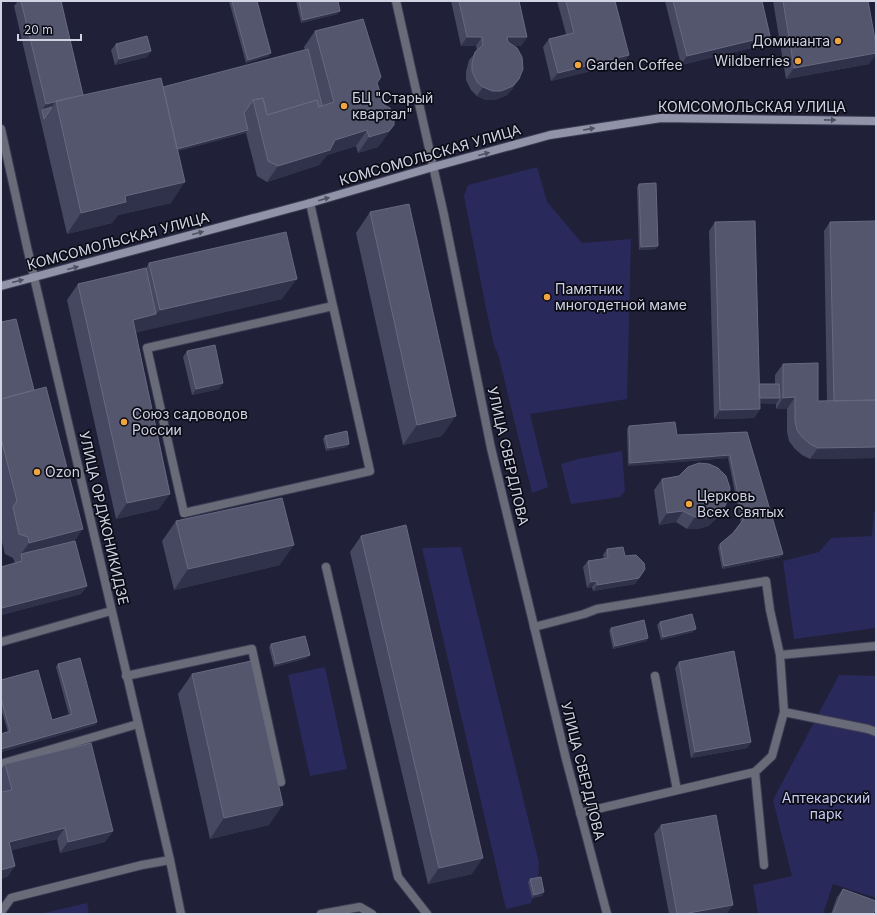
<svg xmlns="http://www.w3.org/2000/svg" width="877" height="915" font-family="Inter,sans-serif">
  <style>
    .green { fill: #2a295b }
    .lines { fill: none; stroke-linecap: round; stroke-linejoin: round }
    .service-casing { stroke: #3c3d54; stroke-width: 10 }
    .minor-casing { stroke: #3c3d54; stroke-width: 10 }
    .tertiary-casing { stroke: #3c3d54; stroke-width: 10 }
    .secondary-casing { stroke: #3c3d54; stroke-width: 10 }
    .service { stroke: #6a6b78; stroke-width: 8 }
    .minor { stroke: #6a6b78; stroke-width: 8 }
    .tertiary { stroke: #6a6b78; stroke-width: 8 }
    .secondary { stroke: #9193a8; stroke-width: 8 }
    .wall { fill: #464760 }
    .shaded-wall { fill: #30314a }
    .building { fill: #54566e; stroke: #686980 }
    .oneway { fill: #4e5060 }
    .poi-dot { fill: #f0a63f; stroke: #0c0c17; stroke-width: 1.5 }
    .labels { text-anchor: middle; stroke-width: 3.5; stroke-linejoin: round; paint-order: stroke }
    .poi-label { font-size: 14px; fill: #d1d3e3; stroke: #0c0c17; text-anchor: start }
    .street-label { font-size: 14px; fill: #d1d3e3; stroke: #0c0c17 }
    .park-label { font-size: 14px; fill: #c7caef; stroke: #0c0c17 }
  </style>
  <rect width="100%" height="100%" fill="#202139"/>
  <path class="green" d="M537 167 547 202 582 243 631 239 627 399 530 414 548 487 532 493 498 354 494 345 486 308 464 196 468 185Z
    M622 451 625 491 620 497 571 504 561 464 578 459Z
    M874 512H876V628L794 639 783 561 819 552 831 538 872 536Z
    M461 547 539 863 538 882 531 903 506 909 422 548Z
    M325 667 347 769 310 776 288 675Z
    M839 675 876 676V898L833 884 823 914H758L753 885 792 876 773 800Z
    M87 903 89 914H40Z"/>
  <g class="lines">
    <defs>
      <path id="service" d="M310 203 333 306 147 348 184 513 370 471 333 306
        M326 567 398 877 427 914
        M534 627 584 614 597 609 766 581 770 610 780 655 876 646
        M126 676 252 649 281 782
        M655 676 677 790
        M784 712 868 729 876 732
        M1 764 138 724
        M755 772 764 865
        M580 813 755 772 772 756 784 712 780 655
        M1 912 11 898 142 865 170 860
        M321 914 360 907 372 914"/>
      <path id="minor" d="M1 129 27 247 170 860 181 914
        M1 642 111 611"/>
      <path id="tertiary" d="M396 1 444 215 491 448 566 759 607 914"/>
      <path id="secondary" d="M1 286 310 203 433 167 550 135 661 118 876 121"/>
    </defs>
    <use href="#service" class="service-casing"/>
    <use href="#minor" class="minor-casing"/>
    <use href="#tertiary" class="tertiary-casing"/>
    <use href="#secondary" class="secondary-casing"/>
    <use href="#service" class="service"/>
    <use href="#minor" class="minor"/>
    <use href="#tertiary" class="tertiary"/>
    <use href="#secondary" class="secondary"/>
  </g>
  <path class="wall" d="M18 1H61L83 95 163 87 305 50 304 47 315 31 377 83 384 105 394 125 378 147 358 153 356 146 327 155 319 165 267 182 257 176 246 133 178 151 171 203 118 215 112 223 67 234 14 6Z
    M229 1H257L269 56 246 63Z
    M296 1H338V14L301 23Z
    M451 1H519L527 37 521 46H514L513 88 507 95 495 100H486L477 96 471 90 466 80V72L469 60 477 51 476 46H461Z
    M557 1H615L629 55 623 63 551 81 543 47 549 39 566 34Z
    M665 1H762L770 36 764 45 681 65Z
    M773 1H868L869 64 786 79Z
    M116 44 151 51 147 57 115 65 111 50Z
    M639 184 656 249 639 250 637 187Z
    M370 212 442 436 403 445 356 233Z
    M715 222 759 384H775V375L783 364 818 401H827L824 231 830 222 876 458 810 459 802 455 795 449 789 441 787 432V409H776V404L760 403V409L754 418 714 419 709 231Z
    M149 263 282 299 136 332 159 509 116 519 67 300 78 284 146 268Z
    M1 322 34 390 75 541 87 586 81 594 1 615V567L15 563 13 558 5 554 1 538V523L2 521 1 516Z
    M187 351 223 383 219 389 192 395 183 357Z
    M629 426 677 435 747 432 781 557 722 569 718 547 720 544 733 533 741 523 728 458 628 466 627 429Z
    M325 436 347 447 326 451 323 439Z
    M662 479 717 518 708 526 698 529H687L676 522 659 525 654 490Z
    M176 521 280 565 174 590 162 541Z
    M361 536 472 874 428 884 350 552Z
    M607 549 625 556 639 578 635 584 593 591 592 587 587 588 583 567 588 561 604 559 603 555Z
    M660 622 693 632 661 640 657 625Z
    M611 628 648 638 646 641 613 649 609 631Z
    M271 644 310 655 307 658 274 667 269 647Z
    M679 662 751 742 747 748 691 758 675 668Z
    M58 664 97 722 95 725 1 752V734L8 732 1 709V680L52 720 69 715 56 667Z
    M192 674 269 825 210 839 178 694Z
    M5 764 113 831 105 842 60 853 57 839 11 850 15 866 7 877 1 789V770Z
    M661 825 727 913 724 914H669L654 834Z
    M530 879 542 896 532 898 528 882Z
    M843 889 873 914H831L837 897Z"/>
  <path class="shaded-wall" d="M340 11 338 14 301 23 303 20Z
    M770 36 764 45 681 65 687 56Z
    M467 37H482L476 46H461Z
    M507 37H527L521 46H501Z
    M151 51 147 57 115 65 119 59Z
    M271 53 269 56 246 63 248 60Z
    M876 53V55L869 64 786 79 794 68Z
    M629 55 623 63 551 81 558 73Z
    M519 79 513 88 507 95 495 100H486L477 96 483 87Z
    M56 101 50 110H42L46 104Z
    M394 125 378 147 358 153 369 137Z
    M248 130 246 133 160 156 162 153Z
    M367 130 356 146 327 155 319 165 267 182 278 166 335 140Z
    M185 182 171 203 118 215 112 223 67 234 81 213 125 196Z
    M658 246 656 249 639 250 641 247Z
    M297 279 282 299 122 336 133 320 156 314 160 310Z
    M223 383 219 389 192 395 196 389Z
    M795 397 787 409H776L783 398Z
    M757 398H780L776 404 753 403Z
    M760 409 754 418 714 419 720 410Z
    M456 416 442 436 403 445 417 425Z
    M349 444 347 447 326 451 328 448Z
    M876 447V458L810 459 818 448Z
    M730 455 728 458 628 466 630 463Z
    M170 494 159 509 116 519 127 503Z
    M725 506 717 518 708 526 698 529H687L695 517Z
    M683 511 676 522 659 525 667 513Z
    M83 529 69 549 21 554 29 543Z
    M294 545 280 565 174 590 188 569Z
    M783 554 781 557 722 569 724 566Z
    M639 578 635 584 593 591 597 585Z
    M597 581 592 587 587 588 591 582Z
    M87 586 81 594 1 615V610L2 608Z
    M696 629 693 632 661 640 663 637Z
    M648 638 646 641 613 649 615 646Z
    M310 655 307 658 274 667 276 664Z
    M97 722 95 725 1 752V749Z
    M751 742 747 748 691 758 695 752Z
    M283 805 269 825 210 839 224 818Z
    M65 828 57 839 1 853 9 842Z
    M113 831 105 842 60 853 68 842Z
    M483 858 472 874 428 884 439 868Z
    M15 866 7 877 1 879V870Z
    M544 892 542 896 532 898 534 895Z
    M733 905 727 913 724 914H683Z"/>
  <path class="building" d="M21 1H61L83 95 46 104Z
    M232 1H257L271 53 248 60Z
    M299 1H338L340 11 303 20Z
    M459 1H519L527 37H507L508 42 517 48 522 57 523 69 519 79 513 86 501 91H492L483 87 477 82 472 71V63L475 52 483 45 482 37H467Z
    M566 1H615L629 55 558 73 549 39 574 33Z
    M673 1H762L770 36 687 56Z
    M783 1H868L876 45V53L794 68Z
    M363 19 381 77 377 83 384 105 390 108 394 117V125L389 131 369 137 367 130 335 140 330 150 278 166 268 161 253 100 263 98 267 115 317 100 319 107 334 102 315 31Z
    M147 36 151 51 119 59 116 44Z
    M308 49 322 105 319 107 317 100 267 115 263 98 253 100 244 113 248 130 177 149 163 87Z
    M161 78 185 182 125 196 126 202 81 213 56 101Z
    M52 107 44 119 42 110Z
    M656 183 658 246 641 247 639 184Z
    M409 204 456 416 417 425 370 212Z
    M755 221 760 409 720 410 715 222Z
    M876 221V400L834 401 830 222Z
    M286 232 297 279 160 310 149 263Z
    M146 268 156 314 133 320 170 494 127 503 78 284Z
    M16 319 34 390 1 399V322Z
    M215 345 223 383 196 389 187 351Z
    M818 363V401L876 400V447L818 448 810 444 802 437 797 430 795 421V397L783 398V364Z
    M759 384H779L780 398H759Z
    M46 387 83 529 29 543 28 537 19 534 13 507 17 501 1 438V399Z
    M675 422 677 435 747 432 783 554 724 566 720 544 733 533 743 520 730 455 630 463 629 426Z
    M347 431 349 444 328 448 325 436Z
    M699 463 709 464 718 468 726 476 730 488 729 497 725 506 716 515 706 518 695 517 683 511 667 513 662 479 679 476 688 467Z
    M282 498 294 545 188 569 176 521Z
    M406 525 483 858 439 868 361 536Z
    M75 541 87 586 2 608 1 602V567L22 561 21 554Z
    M623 547 625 556 636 555 644 563 645 569 639 578 597 585V581L591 582 588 561 608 558 607 549Z
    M692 614 696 629 663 637 660 622Z
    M644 620 648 638 615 646 611 628Z
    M305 636 310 655 276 664 271 644Z
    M734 651 751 742 695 752 679 662Z
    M80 658 97 722 1 749V734L10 731 1 698V680L38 670 52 720 72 714 58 664Z
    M251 661 283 805 224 818 192 674Z
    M91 743 113 831 68 842 65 828 9 842 15 866 1 870V792L12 790 5 764Z
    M716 815 733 905 683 914H677L661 825Z
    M541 877 544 892 534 895 530 879Z
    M843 889 876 901V907L873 914H833Z"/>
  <defs><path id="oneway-solid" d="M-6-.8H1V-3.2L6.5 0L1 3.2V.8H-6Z"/></defs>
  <g class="oneway">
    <use href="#oneway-solid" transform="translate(830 120) rotate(1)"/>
    <use href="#oneway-solid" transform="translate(589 129) rotate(-9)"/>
    <use href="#oneway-solid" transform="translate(484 154) rotate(-15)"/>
    <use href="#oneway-solid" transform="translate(324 199) rotate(-16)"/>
    <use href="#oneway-solid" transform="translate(198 233) rotate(-15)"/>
    <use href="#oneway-solid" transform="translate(73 268) rotate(-15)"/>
    <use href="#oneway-solid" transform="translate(18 281) rotate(-14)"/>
  </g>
  <g class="poi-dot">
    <circle cx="838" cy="41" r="4"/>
    <circle cx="798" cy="61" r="4"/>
    <circle cx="578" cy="65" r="4"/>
    <circle cx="344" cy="106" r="4"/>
    <circle cx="547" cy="297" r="4"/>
    <circle cx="124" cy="422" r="4"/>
    <circle cx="37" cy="472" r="4"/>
    <circle cx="689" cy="504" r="4"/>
  </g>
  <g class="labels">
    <g class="poi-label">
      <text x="830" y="46" text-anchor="end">Доминанта</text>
      <text x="790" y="66" text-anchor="end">Wildberries</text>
      <text x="586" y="70">Garden Coffee</text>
      <text x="352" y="103">БЦ "Старый<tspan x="352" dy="16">квартал"</tspan></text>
      <text x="555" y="294">Памятник<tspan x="555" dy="16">многодетной маме</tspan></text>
      <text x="132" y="419">Союз садоводов<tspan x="132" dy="16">России</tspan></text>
      <text x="45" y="477">Ozon</text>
      <text x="697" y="501">Церковь<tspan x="697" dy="16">Всех Святых</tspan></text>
    </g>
    <g class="street-label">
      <text x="752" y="112">КОМСОМОЛЬСКАЯ УЛИЦА</text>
      <text transform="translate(430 155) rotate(-16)" y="5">КОМСОМОЛЬСКАЯ УЛИЦА</text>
      <text transform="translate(118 241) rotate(-15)" y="5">КОМСОМОЛЬСКАЯ УЛИЦА</text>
      <text transform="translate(508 456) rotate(77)" y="5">УЛИЦА СВЕРДЛОВА</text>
      <text transform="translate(104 518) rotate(77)" y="5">УЛИЦА ОРДЖОНИКИДЗЕ</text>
      <text transform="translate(583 771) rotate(76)" y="5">УЛИЦА СВЕРДЛОВА</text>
    </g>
    <g class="park-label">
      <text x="826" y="803">Аптекарский<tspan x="826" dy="16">парк</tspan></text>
    </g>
  </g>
  <rect width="877" height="915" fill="none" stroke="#d1d3e3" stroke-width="4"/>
  <path d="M18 34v6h63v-6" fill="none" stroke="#d1d3e3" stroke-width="2"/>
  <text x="24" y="34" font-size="12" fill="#d1d3e3" stroke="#0c0c17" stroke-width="3" paint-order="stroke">20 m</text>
</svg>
